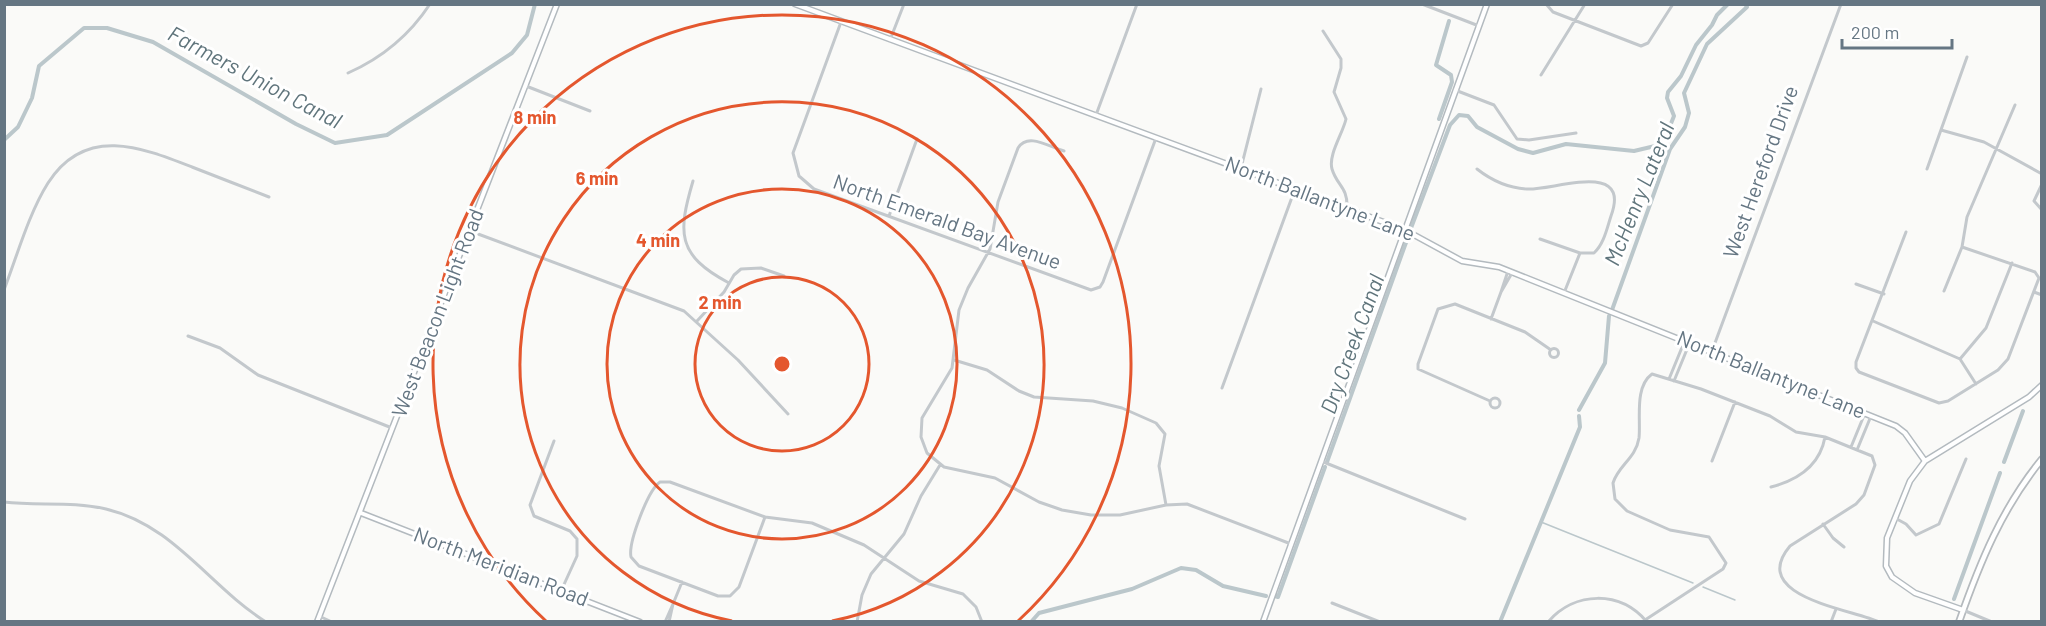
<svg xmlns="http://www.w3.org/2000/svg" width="2046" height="626" font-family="Barlow,sans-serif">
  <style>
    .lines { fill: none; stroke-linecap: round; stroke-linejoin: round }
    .stream { stroke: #bbc7cb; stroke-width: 1.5 }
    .canal { stroke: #bbc7cb; stroke-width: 4 }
    .secondary-casing { stroke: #b3babf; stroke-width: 7 }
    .primary-casing { stroke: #b5babe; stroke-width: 8 }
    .street { stroke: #c3c8cc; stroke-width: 3 }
    .secondary { stroke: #fff; stroke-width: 4 }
    .primary { stroke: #fff; stroke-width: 4.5 }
    .ring { fill: none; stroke: #e4572e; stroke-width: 3 }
    .labels { text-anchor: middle; stroke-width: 6; stroke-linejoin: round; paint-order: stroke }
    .street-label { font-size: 21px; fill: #657683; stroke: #fff }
    .water-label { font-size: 22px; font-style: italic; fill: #60757c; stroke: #fff }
    .centre { fill: #e4572e; stroke: #fff; stroke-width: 3 }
    .ring-label { font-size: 18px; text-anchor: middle; font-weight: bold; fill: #e4572e; stroke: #fff; stroke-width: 6; stroke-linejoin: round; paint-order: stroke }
  </style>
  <rect width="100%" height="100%" fill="#fafaf8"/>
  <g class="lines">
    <path class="stream" d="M1541 522 1693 583
      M1703 587 1735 600"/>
    <path class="canal" d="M1439 119 1452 82 1451 75 1436 65 1449 21
      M4 140 18 127 32 98 39 66 84 28H107L153 42 296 124 335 143 387 135 512 53 527 35 535 4
      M1411 228 1450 125 1459 115 1468 116 1477 127 1518 149 1533 153 1566 144 1634 151 1655 146 1668 131 1674 116 1667 98 1668 92 1681 76 1696 45 1712 25 1717 15 1728 4
      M1612 310 1670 149 1685 127 1689 113 1684 93 1707 44 1747 7 1745 4
      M1579 410 1605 363 1609 316
      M1327 462 1408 237
      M2004 462 2023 411
      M1275 596 1278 597 1325 467
      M1954 599 2000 473
      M1031 622 1039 613 1132 589 1181 568 1196 570 1223 586 1266 596
      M1500 622 1580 427 1579 416"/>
    <defs>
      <path id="secondary" d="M795 4 1405 230 1462 261 1499 267 1896 426 1905 433 1925 461
        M361 513 640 622
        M1963 610 1915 593 1892 577 1886 566 1887 538 1910 481 1925 461 2029 397 2042 385
        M317 622 557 4
        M1263 622 1487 4"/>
      <path id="primary" d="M1959 622C1980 562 2002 508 2042 459"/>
    </defs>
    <use href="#secondary" class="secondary-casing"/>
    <use href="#primary" class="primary-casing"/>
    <path class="street" d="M1422 4 1479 26
      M1546 4 1553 12 1641 46 1648 43 1673 4
      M841 22 793 153 799 176 814 189 1091 290 1100 287 1103 282 1156 138
      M1323 31 1341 59V68L1334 92 1346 119C1343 133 1328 155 1332 169 1337 186 1348 187 1347 208
      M890 40 904 4
      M348 73C382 58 409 36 430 4
      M1541 75 1585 4
      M526 86 590 111
      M1455 90 1494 105 1517 139 1529 140 1576 133
      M1096 115 1137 4
      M1941 130 1984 142 2042 174
      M1064 151C1049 147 1028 132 1018 148L998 202 990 249 968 288 959 310 952 368 922 418 921 437 927 453 944 467 995 478 1039 502 1062 510 1091 515H1120L1166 505 1187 504 1291 544
      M1241 168 1261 89
      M1477 169C1491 180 1508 188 1527 189 1552 191 1632 159 1611 216 1607 228 1604 244 1594 253H1580L1540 239
      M1927 169 1967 57
      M693 181C678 232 676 255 729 283
      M2042 184 2034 201 2042 210
      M889 216 917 139
      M470 231 684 311 738 360 788 414
      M1906 232 1856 362V368L1859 372 1939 403 1948 401 1998 370 2008 359 2039 278 2035 272 1962 247
      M1508 271 1501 292 1512 273
      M1856 284 1884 294
      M4 290C17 256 29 213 48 183 85 125 141 147 192 167 218 177 243 187 269 197
      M1944 291 1962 247 1967 217 2015 105
      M2034 292 2042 295
      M1564 293 1580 253
      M1491 319 1501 292
      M697 321 724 292 734 275 741 269 761 268 784 276
      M1873 321 1960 359 1976 384
      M188 336 220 348 258 375 392 428
      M1549.5 353a4.5 4.5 0 1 1 9 0a4.5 4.5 0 1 1-9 0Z
      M1712 351 1841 4
      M1960 359 1986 328 2012 263
      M954 360 987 370 1019 391 1034 397 1093 401 1122 408 1156 423 1165 434 1159 466 1166 505
      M1669 379 1685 340
      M1674 381 1690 342
      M1222 388 1295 189
      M1490 403a5 5 0 1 1 10 0a5 5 0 1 1-10 0Z
      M1490 401 1418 369V364L1438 309 1455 304 1525 332 1551 350
      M554 441 530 505 534 516 570 531 577 539V556L561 591
      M1851 447 1865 413
      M1857 450 1871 416
      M1321 461 1465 519
      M1712 461 1735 402
      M1771 487C1798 480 1820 465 1825 437
      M4 502C38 506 72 501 106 509 174 525 209 586 266 622
      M765 517 739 587 730 596H718L639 566 631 557C628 543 648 490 660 482H670L765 517 812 523 864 545 919 581 963 594 976 607 982 622
      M1895 518 1906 524 1916 535 1939 524 1966 459
      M1823 524 1833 538 1844 547
      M1332 603 1380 622
      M673 604 682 582
      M1963 610 1992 622
      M319 616 332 622
      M1645 620 1723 569 1726 563 1709 537 1670 530 1627 511 1615 499 1613 483C1618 466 1636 458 1639 438 1641 420 1634 387 1652 374L1701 389 1770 416 1796 432 1825 437 1872 456 1875 465 1864 495 1856 504 1790 546C1747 597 1852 609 1879 622
      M665 622 673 604 669 622
      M857 622 862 595 871 574 904 534 921 496 940 465
      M1548 622C1575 591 1620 590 1647 622
      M1831 622 1836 609"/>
    <use href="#secondary" class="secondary"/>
    <use href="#primary" class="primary"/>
  </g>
  <g class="ring">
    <circle cx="782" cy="364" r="87"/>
    <circle cx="782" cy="364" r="175"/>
    <path d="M732 621A262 262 0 1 1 832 621"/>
    <path d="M546 621A349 349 0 1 1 1018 621"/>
  </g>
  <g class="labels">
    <g class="street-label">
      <text transform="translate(1761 172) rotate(-70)" y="7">West Hereford Drive</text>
      <text transform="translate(1320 199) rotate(21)" y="7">North Ballantyne Lane</text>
      <text transform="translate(947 222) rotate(20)" y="7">North Emerald Bay Avenue</text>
      <text transform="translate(438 313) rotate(-69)" y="7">West Beacon Light Road</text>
      <text transform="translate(1771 375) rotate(22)" y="7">North Ballantyne Lane</text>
      <text transform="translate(501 567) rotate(21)" y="7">North Meridian Road</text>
    </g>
    <g class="water-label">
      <text transform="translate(255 77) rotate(28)" y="8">Farmers Union Canal</text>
      <text transform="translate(1639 194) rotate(-68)" y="8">McHenry Lateral</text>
      <text transform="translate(1352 344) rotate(-70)" y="8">Dry Creek Canal</text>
    </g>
  </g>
  <circle cx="782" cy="364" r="9" class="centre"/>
  <g class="ring-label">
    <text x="535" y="124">8 min</text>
    <text x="597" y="185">6 min</text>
    <text x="658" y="247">4 min</text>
    <text x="720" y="309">2 min</text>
  </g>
  <rect width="2046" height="626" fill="none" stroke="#657683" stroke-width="12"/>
  <path d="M1842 39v9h110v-9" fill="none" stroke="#657683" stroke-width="3"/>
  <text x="1851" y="39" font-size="18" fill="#657683" stroke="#ffffff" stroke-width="4.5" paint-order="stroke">200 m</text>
</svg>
